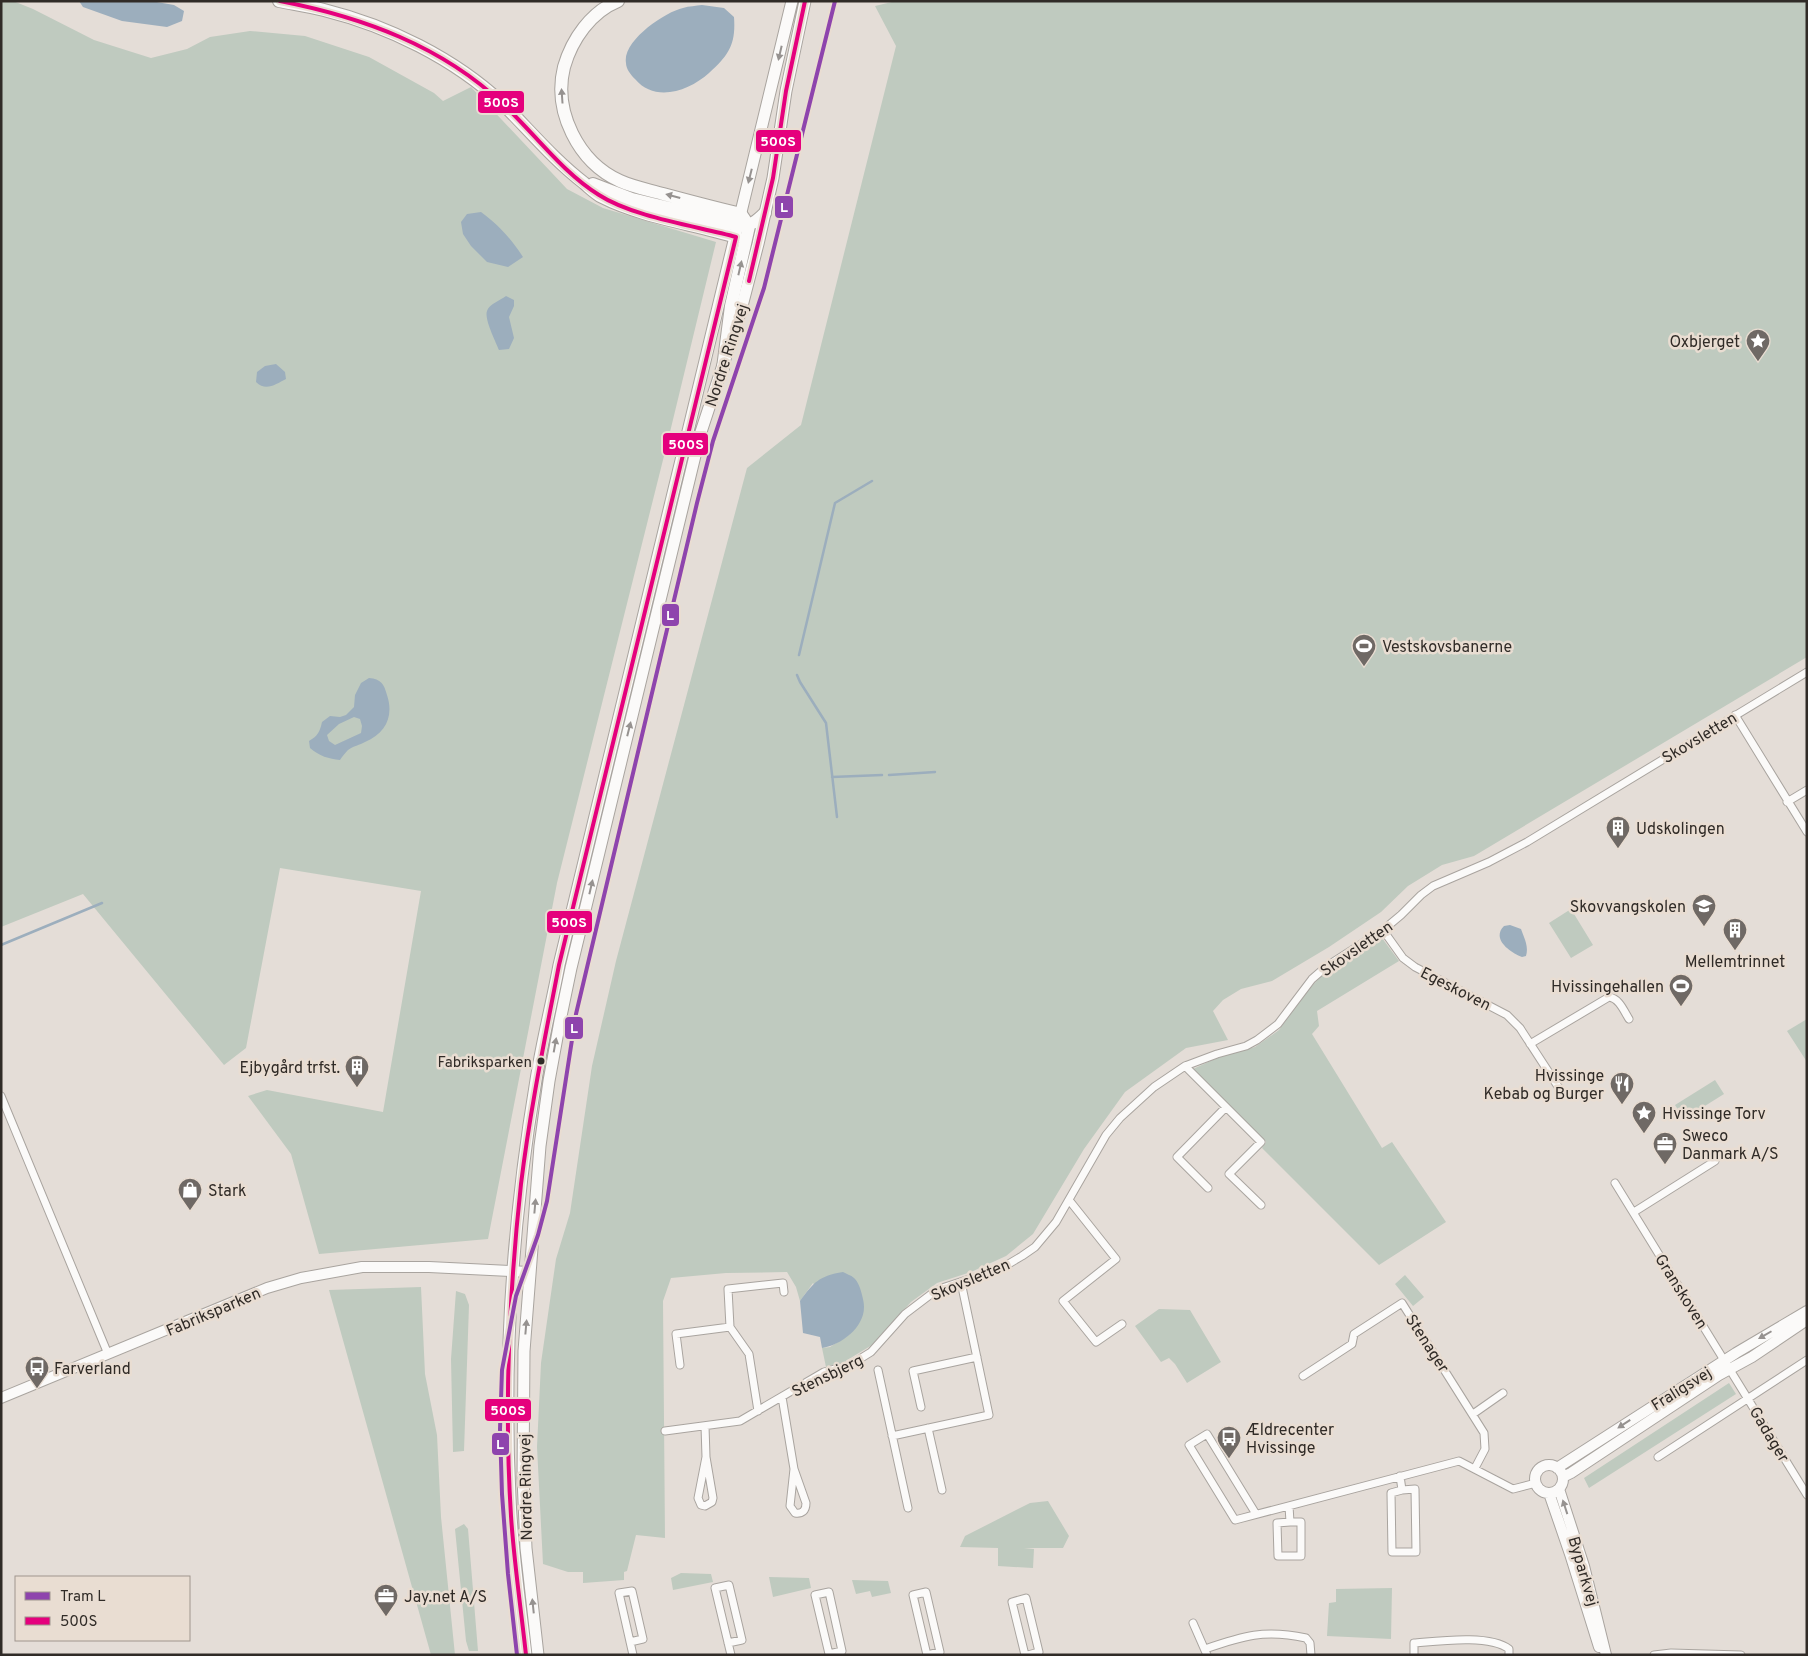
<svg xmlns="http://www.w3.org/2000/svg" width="1808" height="1656" font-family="Overpass,sans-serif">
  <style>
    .green { fill: #bfcabf }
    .water { fill: #9caebd; fill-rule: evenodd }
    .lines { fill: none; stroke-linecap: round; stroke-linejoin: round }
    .stream { stroke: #9caebd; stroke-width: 2.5 }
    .street-casing { stroke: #a9a49f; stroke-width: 9 }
    .secondary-casing { stroke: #a9a49f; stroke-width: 12 }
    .primary-casing { stroke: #a9a49f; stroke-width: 13 }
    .highway-casing { stroke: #a9a49f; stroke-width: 14 }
    .street { stroke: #fbfaf9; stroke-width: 7 }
    .secondary { stroke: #fbfaf9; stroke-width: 10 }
    .primary { stroke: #fbfaf9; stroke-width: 11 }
    .highway { stroke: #fbfaf9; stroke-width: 12 }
    .bus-1-casing { stroke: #e9ddd2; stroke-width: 8 }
    .bus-1 { stroke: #e5007d; stroke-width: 4 }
    .tram-1-casing { stroke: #e9ddd2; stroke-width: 8 }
    .tram-1 { stroke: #8e44ad; stroke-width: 4 }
    .oneway { fill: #969290 }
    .bus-dot { fill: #302b27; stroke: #e9ddd2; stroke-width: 2 }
    .labels { text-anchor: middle; stroke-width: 5; stroke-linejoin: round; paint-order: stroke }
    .bus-label { font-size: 15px; fill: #302b27; stroke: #e9ddd2; text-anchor: end }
    .poi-label { font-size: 16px; fill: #302b27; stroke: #e9ddd2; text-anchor: start }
    .street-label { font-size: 16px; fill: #302b27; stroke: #e9ddd2 }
    .line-badge { stroke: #e9ddd2; stroke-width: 2 }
    .badge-label { font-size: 14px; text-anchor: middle; font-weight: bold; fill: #fff }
  </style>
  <rect width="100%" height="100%" fill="#e4ddd7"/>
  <path class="green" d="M1 1H13L33 9 94 40 151 58 187 49 210 37 250 31 305 36 369 57 434 93 443 101 471 87 567 189 603 208 716 242 670 432 557 883 488 1239 319 1254 291 1154 248 1096 267 1090 383 1112 421 891 280 868 246 1048 224 1065 83 894 1 927Z
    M896 1H1807V657L1474 856 1442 865 1408 886 1381 912 1329 947 1272 981 1241 989 1223 1000 1213 1011 1228 1040 1186 1048 1125 1092 1084 1149 1033 1234 1006 1256 971 1272 937 1283 911 1302 872 1345 844 1362 826 1367 822 1348 830 1347 850 1334 813 1283 800 1301 796 1287 787 1272 726 1273 671 1278 663 1301 665 1538 636 1535 627 1571 624 1572V1580L583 1583V1572H568L543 1564 537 1447 541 1363 556 1259 570 1213 592 1066 616 961 747 468 801 425 896 46 875 6Z
    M1571 909 1593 945 1571 958 1549 923Z
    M1382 938 1399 961 1317 1011 1319 1026 1312 1034 1382 1148 1392 1142 1446 1222 1379 1265 1262 1148 1266 1142 1193 1069 1217 1058 1255 1047 1279 1030 1303 996 1321 976Z
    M1807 1019V1062L1787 1031Z
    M1715 1080 1724 1094 1684 1119 1675 1105Z
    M1405 1275 1424 1297 1413 1306 1395 1284Z
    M421 1287 425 1374 437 1435 441 1517 455 1655H431L329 1290Z
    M456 1291 465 1294 469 1305 464 1451 453 1452 451 1359Z
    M1159 1309 1190 1310 1221 1362 1187 1383 1175 1364 1169 1358 1161 1362 1135 1326Z
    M1729 1383 1736 1394 1589 1488 1584 1478Z
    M1048 1501 1069 1536 1063 1548H1024L1034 1549 1033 1568 998 1566V1548L960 1547 965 1536 1030 1503Z
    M464 1524 468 1529 478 1651H469L466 1641 455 1529Z
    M681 1573 711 1574 713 1582 673 1590 671 1578Z
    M769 1577 809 1578 811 1588 773 1597Z
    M852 1580 888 1581 891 1593 872 1597 870 1591 856 1594Z
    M1392 1588 1391 1639 1327 1636 1329 1603 1336 1602V1589Z"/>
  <path class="water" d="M79 1H151L174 5 184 11 182 21 167 27 122 21 83 7Z
    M702 5 724 8 734 17C736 44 729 55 709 73 689 91 655 103 635 79 631 75 626 69 626 63 622 41 665 12 683 8 689 6 696 6 702 5Z
    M481 212C499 225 511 239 523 257L508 267 487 262 471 246 463 234 461 222 467 214Z
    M506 296 514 300V306L509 317 514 338 509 349 499 350C496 342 484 319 487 311 489 304 501 300 506 296Z
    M276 364 285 372 286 379C276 384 266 392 256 382L257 372 265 366Z
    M369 678C381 679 384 684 387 695 394 716 386 733 365 742 360 745 353 746 348 750 345 753 342 757 340 760 329 759 319 756 310 748L309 741C318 736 320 731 322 722L330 716 340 717 346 715 354 707 355 695 361 683ZM354 717 360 719 362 726 361 733 335 745 329 741 327 735 339 724Z
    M1510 925 1521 929C1524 938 1529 946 1526 956L1522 957C1510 952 1491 939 1504 926Z
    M843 1272C846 1274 851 1275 854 1278 858 1281 861 1290 862 1295 863 1299 864 1303 864 1307 864 1328 841 1345 822 1348L820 1337 803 1333 800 1301C814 1282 819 1276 843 1272Z"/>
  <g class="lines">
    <path class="stream" d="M799 655 835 503 872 481
      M797 675 800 682 826 723 837 817
      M889 775 935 772
      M832 777 882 775
      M1 945 102 903"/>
    <defs>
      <path id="street" d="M1735 715 1807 832
        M1787 802 1807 790
        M1383 930 1403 958 1415 967 1507 1015 1520 1028 1559 1088
        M1530 1044 1609 997C1619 998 1624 1011 1629 1019
        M1185 1066 1261 1142 1229 1174 1261 1205
        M1 1096 108 1354
        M1615 1183 1807 1495
        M1208 1188 1177 1157 1226 1107
        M1069 1200 1116 1259 1063 1301 1096 1342 1122 1324
        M1634 1212 1715 1161
        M680 1365 676 1334 730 1327
        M878 1370 908 1508
        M1303 1376 1352 1344 1354 1334 1402 1303 1484 1433 1485 1449 1475 1468
        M782 1397 794 1469 790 1506 795 1513C802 1514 806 1511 806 1503L794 1469
        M921 1407 913 1371 977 1357
        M758 1411 749 1354 730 1327 728 1289 783 1283 784 1292
        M1473 1414 1503 1393
        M705 1426 706 1457 698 1498 701 1505 705 1506 712 1502 713 1498 706 1457
        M928 1428 942 1490
        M665 1431 740 1421 824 1372 850 1365 871 1352 905 1314 930 1295 942 1288 1000 1269 1022 1256 1035 1247 1056 1222 1106 1135 1120 1118 1154 1087 1185 1066 1217 1054 1246 1046 1257 1040 1278 1024 1312 979 1327 966 1383 930 1401 915 1421 895 1433 886 1489 862 1527 842 1807 672
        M892 1436 989 1415 961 1282
        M1658 1457 1807 1360
        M1400 1476 1402 1490 1391 1493 1392 1552H1416L1415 1489 1402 1490
        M1289 1506 1290 1522 1277 1523 1278 1556H1301V1522H1290
        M1256 1514 1207 1434 1189 1445 1235 1520 1459 1461 1513 1489 1536 1483
        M926 1592 940 1652 927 1655 913 1595Z
        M1193 1623 1207 1655
        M630 1642 643 1639 632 1591 619 1593 633 1655
        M728 1643 742 1640 729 1585 715 1588 731 1655
        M1205 1649C1243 1636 1264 1629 1306 1638L1310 1643 1311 1655
        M829 1654 842 1651 829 1592 815 1595 829 1654V1655
        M1025 1655 1012 1602 1026 1598 1039 1652 1028 1655
        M1414 1655V1643C1438 1641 1490 1634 1509 1649V1655
        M1654 1655 1671 1653 1741 1655"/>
      <path id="secondary" d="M1 1398 267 1288 301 1278 362 1267H429L530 1272
        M1535 1479a14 14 0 1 1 28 0a14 14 0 1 1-28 0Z
        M1557 1468 1736 1353 1807 1311
        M1563 1477 1571 1473 1719 1375 1752 1357 1807 1320
        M1559 1489 1584 1566 1606 1655
        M1549 1493 1570 1554 1599 1647"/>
      <path id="primary" d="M526 1655C520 1602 512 1550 510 1497 503 1358 513 1217 536 1080 542 1041 552 1003 559 965L792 1
        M538 1655 526 1548 523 1478 524 1351 540 1146 549 1081 560 1021 571 968 700 435 741 310 758 244 773 178 786 91 805 1"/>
      <path id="highway" d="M279 1C294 4 309 6 324 10 388 26 454 58 503 104 530 131 554 160 584 183 590 188 596 194 602 197 641 217 694 224 736 237
        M618 1C591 12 572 39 564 67 553 111 578 162 620 181 633 187 649 190 663 194 689 201 715 208 741 214L749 226 731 306 723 368
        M593 184 632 199 739 225C751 226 756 222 765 213"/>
    </defs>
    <use href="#street" class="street-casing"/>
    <use href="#secondary" class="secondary-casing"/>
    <use href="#primary" class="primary-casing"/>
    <use href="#highway" class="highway-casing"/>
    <use href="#street" class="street"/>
    <use href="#secondary" class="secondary"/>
    <use href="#primary" class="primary"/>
    <use href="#highway" class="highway"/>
    <defs>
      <path id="bus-1" d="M280 1C362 17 442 46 503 104 535 134 562 172 599 195 633 217 696 226 736 237L559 965C545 1038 530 1110 521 1184 509 1294 504 1405 511 1516 514 1562 521 1609 526 1655
        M749 281 773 178 786 91 805 1"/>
    </defs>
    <use href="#bus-1" class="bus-1-casing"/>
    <use href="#bus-1" class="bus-1"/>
    <defs>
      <path id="tram-1" d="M517 1655 508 1574 502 1494 500 1429 502 1370 516 1296 538 1235 547 1201 576 1014 697 503 713 441 764 288 835 1"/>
    </defs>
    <use href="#tram-1" class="tram-1-casing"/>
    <use href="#tram-1" class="tram-1"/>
  </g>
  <defs><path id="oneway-solid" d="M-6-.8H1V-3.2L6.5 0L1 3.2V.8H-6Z" transform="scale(1.25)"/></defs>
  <g class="oneway">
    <use href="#oneway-solid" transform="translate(780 53) rotate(103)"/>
    <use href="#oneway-solid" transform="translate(562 96) rotate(-94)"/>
    <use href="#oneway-solid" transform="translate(750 176) rotate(104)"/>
    <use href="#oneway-solid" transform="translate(673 196) rotate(-165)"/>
    <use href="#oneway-solid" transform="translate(740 268) rotate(-77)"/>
    <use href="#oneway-solid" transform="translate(629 729) rotate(-76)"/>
    <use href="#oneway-solid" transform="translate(591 887) rotate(-77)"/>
    <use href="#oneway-solid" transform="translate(555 1045) rotate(-80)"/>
    <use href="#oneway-solid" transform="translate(535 1206) rotate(-85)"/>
    <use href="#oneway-solid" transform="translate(526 1327) rotate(-85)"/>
    <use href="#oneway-solid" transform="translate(1765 1335) rotate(150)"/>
    <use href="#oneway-solid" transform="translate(1624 1424) rotate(147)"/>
    <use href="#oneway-solid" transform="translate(1565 1507) rotate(-108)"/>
    <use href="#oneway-solid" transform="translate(533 1606) rotate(-96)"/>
  </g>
  <defs>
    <symbol id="sight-pin" viewBox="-11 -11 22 30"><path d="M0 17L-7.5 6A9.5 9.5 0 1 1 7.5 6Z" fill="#6f6965" stroke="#e9ddd2"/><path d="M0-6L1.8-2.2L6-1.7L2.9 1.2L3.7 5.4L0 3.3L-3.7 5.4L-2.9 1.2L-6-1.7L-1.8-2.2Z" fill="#fff"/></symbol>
    <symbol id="stadium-pin" viewBox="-11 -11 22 30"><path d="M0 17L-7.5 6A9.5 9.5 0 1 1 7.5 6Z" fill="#6f6965" stroke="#e9ddd2"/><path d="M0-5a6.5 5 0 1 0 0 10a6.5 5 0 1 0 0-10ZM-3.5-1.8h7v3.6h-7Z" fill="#fff"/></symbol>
    <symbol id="building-pin" viewBox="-11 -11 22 30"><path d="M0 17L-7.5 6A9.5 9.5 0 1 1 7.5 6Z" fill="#6f6965" stroke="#e9ddd2"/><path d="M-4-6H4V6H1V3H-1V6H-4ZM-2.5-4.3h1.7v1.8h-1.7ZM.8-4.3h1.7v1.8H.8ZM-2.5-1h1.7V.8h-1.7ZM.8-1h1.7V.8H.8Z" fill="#fff"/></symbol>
    <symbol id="school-pin" viewBox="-11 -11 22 30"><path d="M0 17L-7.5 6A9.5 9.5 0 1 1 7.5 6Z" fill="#6f6965" stroke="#e9ddd2"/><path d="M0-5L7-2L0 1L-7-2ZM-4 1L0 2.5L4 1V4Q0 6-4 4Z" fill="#fff"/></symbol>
    <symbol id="restaurant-pin" viewBox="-11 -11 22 30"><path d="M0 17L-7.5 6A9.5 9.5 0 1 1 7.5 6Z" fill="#6f6965" stroke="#e9ddd2"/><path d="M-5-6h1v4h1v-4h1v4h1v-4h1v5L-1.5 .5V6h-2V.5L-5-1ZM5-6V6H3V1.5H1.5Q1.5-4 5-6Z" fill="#fff"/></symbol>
    <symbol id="office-pin" viewBox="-11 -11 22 30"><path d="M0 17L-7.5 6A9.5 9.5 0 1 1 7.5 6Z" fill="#6f6965" stroke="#e9ddd2"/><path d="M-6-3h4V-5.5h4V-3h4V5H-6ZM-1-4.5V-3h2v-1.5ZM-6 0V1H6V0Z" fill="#fff"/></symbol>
    <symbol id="shop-pin" viewBox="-11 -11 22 30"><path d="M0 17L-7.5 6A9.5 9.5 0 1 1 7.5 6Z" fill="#6f6965" stroke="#e9ddd2"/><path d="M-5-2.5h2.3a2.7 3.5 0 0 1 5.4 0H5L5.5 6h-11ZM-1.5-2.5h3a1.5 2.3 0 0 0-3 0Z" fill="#fff"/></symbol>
    <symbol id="bus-pin" viewBox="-11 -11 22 30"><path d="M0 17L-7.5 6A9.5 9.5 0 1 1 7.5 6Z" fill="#6f6965" stroke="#e9ddd2"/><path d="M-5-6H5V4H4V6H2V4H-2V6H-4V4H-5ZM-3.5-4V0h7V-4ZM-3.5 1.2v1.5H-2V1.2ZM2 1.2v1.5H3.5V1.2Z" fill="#fff"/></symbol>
  </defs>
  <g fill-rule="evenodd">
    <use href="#sight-pin" x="1744" y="327" width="28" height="38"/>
    <use href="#stadium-pin" x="1350" y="632" width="28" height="38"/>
    <use href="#building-pin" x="1604" y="814" width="28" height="38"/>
    <use href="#school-pin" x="1690" y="892" width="28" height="38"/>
    <use href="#building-pin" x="1721" y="916" width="28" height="38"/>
    <use href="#stadium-pin" x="1667" y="972" width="28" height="38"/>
    <use href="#building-pin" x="343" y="1053" width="28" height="38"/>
    <use href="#restaurant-pin" x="1608" y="1070" width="28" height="38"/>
    <use href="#sight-pin" x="1630" y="1099" width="28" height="38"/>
    <use href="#office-pin" x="1651" y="1130" width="28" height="38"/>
    <use href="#shop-pin" x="176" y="1176" width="28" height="38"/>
    <use href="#bus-pin" x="23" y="1354" width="28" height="38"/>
    <use href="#bus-pin" x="1215" y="1424" width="28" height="38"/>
    <use href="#office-pin" x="372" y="1582" width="28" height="38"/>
  </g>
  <circle class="bus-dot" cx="541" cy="1061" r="4.5"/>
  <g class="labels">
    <g class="bus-label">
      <text x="532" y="1067">Fabriksparken</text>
    </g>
    <g class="poi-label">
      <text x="1740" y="347" text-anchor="end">Oxbjerget</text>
      <text x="1382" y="652">Vestskovsbanerne</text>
      <text x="1636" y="834">Udskolingen</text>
      <text x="1686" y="912" text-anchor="end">Skovvangskolen</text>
      <text x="1735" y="967" text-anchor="middle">Mellemtrinnet</text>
      <text x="1664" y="992" text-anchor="end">Hvissingehallen</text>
      <text x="340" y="1073" text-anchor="end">Ejbygård trfst.</text>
      <text x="1604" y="1081" text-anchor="end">Hvissinge<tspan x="1604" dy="18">Kebab og Burger</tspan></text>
      <text x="1662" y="1119">Hvissinge Torv</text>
      <text x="1682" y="1141">Sweco<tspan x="1682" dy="18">Danmark A/S</tspan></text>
      <text x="208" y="1196">Stark</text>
      <text x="54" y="1374">Farverland</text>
      <text x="1246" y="1435">Ældrecenter<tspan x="1246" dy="18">Hvissinge</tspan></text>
      <text x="404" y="1602">Jay.net A/S</text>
    </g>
    <g class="street-label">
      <text transform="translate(726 355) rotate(-72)" y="6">Nordre Ringvej</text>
      <text transform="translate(1699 737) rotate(-31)" y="6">Skovsletten</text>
      <text transform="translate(1356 948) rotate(-35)" y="6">Skovsletten</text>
      <text transform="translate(1456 988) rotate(27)" y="6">Egeskoven</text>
      <text transform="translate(970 1279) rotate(-23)" y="6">Skovsletten</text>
      <text transform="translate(1682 1291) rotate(58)" y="6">Granskoven</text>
      <text transform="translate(213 1311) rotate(-23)" y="6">Fabriksparken</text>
      <text transform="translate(1428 1343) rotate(57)" y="6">Stenager</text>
      <text transform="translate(827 1375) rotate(-26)" y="6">Stensbjerg</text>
      <text transform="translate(1681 1388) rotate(-32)" y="6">Fraligsvej</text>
      <text transform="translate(1770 1434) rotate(59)" y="6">Gadager</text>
      <text transform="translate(525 1487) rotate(-91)" y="6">Nordre Ringvej</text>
      <text transform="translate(1584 1571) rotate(74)" y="6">Byparkvej</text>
    </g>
  </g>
  <g class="line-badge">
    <rect x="477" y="90" width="48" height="24" rx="5" fill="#e5007d"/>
    <rect x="755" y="129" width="47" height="24" rx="5" fill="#e5007d"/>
    <rect x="774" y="195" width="20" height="24" rx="5" fill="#8e44ad"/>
    <rect x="662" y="432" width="47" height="24" rx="5" fill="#e5007d"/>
    <rect x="661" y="603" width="19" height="24" rx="5" fill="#8e44ad"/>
    <rect x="546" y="910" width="47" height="24" rx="5" fill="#e5007d"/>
    <rect x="564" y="1016" width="20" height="24" rx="5" fill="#8e44ad"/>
    <rect x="484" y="1398" width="48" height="24" rx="5" fill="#e5007d"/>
    <rect x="491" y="1432" width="19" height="24" rx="5" fill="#8e44ad"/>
  </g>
  <g class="badge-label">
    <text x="501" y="107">500S</text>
    <text x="778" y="146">500S</text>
    <text x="784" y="212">L</text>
    <text x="686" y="449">500S</text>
    <text x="670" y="620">L</text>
    <text x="569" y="927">500S</text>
    <text x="574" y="1033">L</text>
    <text x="508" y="1415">500S</text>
    <text x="500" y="1449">L</text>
  </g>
  <rect width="1808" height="1656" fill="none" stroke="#302b27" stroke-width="5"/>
  <rect x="15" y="1576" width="175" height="65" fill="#e9ddd2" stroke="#9f968e"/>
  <rect x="25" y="1592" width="25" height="8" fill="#8e44ad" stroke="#9f968e"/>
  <text x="60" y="1601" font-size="15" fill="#302b27">Tram L</text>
  <rect x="25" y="1617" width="25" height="8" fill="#e5007d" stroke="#9f968e"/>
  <text x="60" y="1626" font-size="15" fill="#302b27">500S</text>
</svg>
